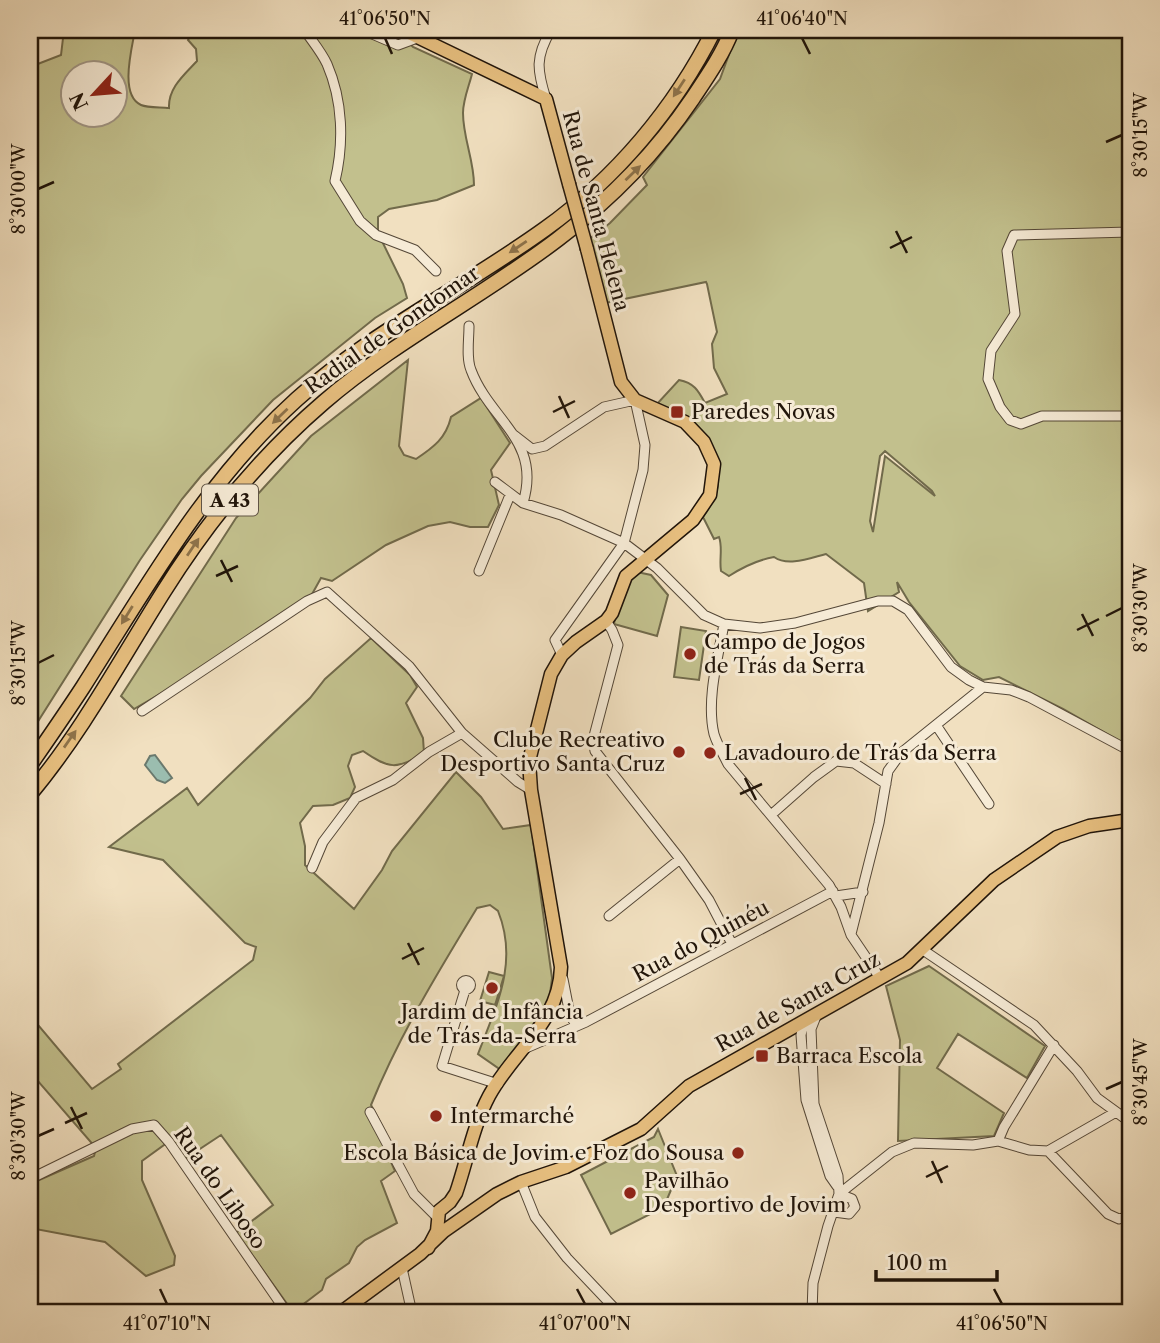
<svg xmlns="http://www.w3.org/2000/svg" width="1160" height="1343" font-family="'Libre Caslon Text',serif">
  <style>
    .green { fill: #c2c08d; stroke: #716a4b; stroke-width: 2; fill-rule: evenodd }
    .water { fill: #9bbdaf; stroke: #6a796d; stroke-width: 2 }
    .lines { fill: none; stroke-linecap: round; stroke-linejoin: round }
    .minor-casing { stroke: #544737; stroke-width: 11 }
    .major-casing { stroke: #201409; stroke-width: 15 }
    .highway-casing { stroke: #201409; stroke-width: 17 }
    .minor { stroke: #f6ebd6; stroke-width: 9 }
    .major { stroke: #e8c080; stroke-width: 12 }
    .highway { stroke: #e8c080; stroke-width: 14 }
    .major-bridge-casing { stroke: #201409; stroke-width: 15; stroke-linecap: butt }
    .major-bridge { stroke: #e8c080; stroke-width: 12 }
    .oneway { fill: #8e734a }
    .ticks { fill: none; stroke: #201409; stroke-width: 2.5 }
    .poi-dot { fill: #8f2418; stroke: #f6ebd6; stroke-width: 2.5 }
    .labels { text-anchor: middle; stroke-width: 6; stroke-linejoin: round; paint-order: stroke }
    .shield { fill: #f6ebd6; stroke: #605446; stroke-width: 2 }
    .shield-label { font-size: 19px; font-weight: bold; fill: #201409 }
    .street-label { font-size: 21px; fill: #201409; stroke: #f6ebd6 }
    .poi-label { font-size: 21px; fill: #201409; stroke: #f6ebd6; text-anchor: start }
    .neatline { fill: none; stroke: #201409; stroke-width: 2.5 }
    .ticks-label { font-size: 18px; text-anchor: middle; fill: #201409 }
  </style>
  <rect width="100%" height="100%" fill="#f1e0c0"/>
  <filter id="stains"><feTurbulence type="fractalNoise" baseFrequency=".00286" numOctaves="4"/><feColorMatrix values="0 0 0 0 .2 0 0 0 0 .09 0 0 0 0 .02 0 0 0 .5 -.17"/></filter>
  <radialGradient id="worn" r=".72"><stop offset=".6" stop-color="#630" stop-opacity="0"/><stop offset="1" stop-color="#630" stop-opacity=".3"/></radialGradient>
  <path class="green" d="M64 30H135C132 48 119 95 141 105 148 108 161 107 169 108 168 88 184 75 197 61L196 49 188 40 193 30H292L298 35 312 37 322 30H398V32L413 47 472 74C469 86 463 100 463 113 463 138 474 160 474 185L437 200 389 209 378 217V233L403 284 407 298 375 318 273 400 201 476 182 499 140 560 30 734V67L61 55ZM74 74H116V116H74Z
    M738 30H1130V747L1063 709 999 677 983 680 960 666 909 602 897 582 899 592 868 611 864 583 826 554C810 558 788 567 774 557 757 560 743 567 729 576L721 571C719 559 723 548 719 537L714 539 703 517C727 483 717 477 709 440L656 405 679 380C694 383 698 390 705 403L727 394 714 368 712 344 717 332 707 284 706 282 605 303 588 240 610 223 647 185 643 177 720 79ZM885 451 932 491 935 496 885 456 873 532 870 521 880 456Z
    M408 360 399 446 404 455 416 459C434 447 446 438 451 417L481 398 510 443 491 470 499 505 488 527H470L450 522 428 526 386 545 332 581 321 578 311 596 191 676 134 709 121 696 236 518 311 436Z
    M637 572 651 575 668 595 657 636 614 624C617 604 622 587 637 572Z
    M681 627 706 631 699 680 674 677Z
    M371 638 410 675 417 687 406 703 423 738 424 753C397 770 389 769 363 751L352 755 348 766 355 787 350 798 333 805 313 806 300 823 305 846V865L354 909 382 870 392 851 456 772 481 797 503 829 531 825 552 978 549 1002 501 1070 478 1054C496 1006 519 963 498 911L490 905 477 908C438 972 399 1036 371 1105L386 1133 383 1144 395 1171 381 1181 397 1223 365 1240 357 1247 349 1263 326 1279 322 1290 293 1312 236 1233 273 1205 221 1135 183 1160 171 1140 142 1161V1180L175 1256 174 1265 146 1276 105 1242 30 1228V1184L94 1156 96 1148 30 1072V1009L38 1025 92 1089 121 1069 118 1064 253 960 256 947 245 943 163 860 109 847 187 788 198 805 310 698 325 679Z
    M929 966 1045 1046 1027 1078 958 1034 937 1068 1004 1113 994 1136 898 1141 900 1040 886 986Z
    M489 972 504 976 495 1005 480 1001Z
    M658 1129 677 1176 662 1211 658 1210 611 1234 581 1175 654 1137Z"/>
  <path class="water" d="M155 755 172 778 165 783 157 780 145 765 150 756Z"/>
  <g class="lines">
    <defs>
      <path id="minor" d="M363 30 398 45 417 38
        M30 32 36 30
        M306 32C313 42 322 53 327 64 343 101 344 143 335 181L360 221 376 235 415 250 436 271
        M546 99C537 70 535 57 551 30
        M1130 232 1014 235 1007 251 1015 314 991 351 988 379 1000 407 1010 420 1021 424 1042 416H1130
        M469 326C469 340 466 358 471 370 490 421 542 440 523 503
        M514 435 532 449 545 446 604 407 635 400 645 445 643 470 624 543 555 640 562 655
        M495 482 523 503 561 515 624 543 657 568 704 615 724 624 760 628 795 623 878 601H893L908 610 951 667 969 680 983 687 1011 690 1029 697 1130 751
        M479 571 510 495
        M606 621 612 630 618 645 593 740 595 751 680 859 709 900 732 944
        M724 624C718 658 706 700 714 734 717 744 723 754 728 764L829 885 841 907 851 935 880 978
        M142 711 307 601 327 592 409 666 462 733 518 782 531 790
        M936 725 989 804
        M771 815 814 777 836 761 854 763 886 784
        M312 868 323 842 356 798 393 780 429 752 462 733
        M836 896 863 892
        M609 916 680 859
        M851 934 879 823 888 771 901 753 983 687
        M923 950 1034 1025 1077 1071 1097 1098 1130 1122
        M563 979 570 1015 575 1023H581
        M461.5 985a4.5 4.5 0 1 1 9 0a4.5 4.5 0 1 1-9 0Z
        M465 990 442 1066 498 1084
        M804 1021 801 1035 806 1100 830 1176 837 1186
        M526 1048 586 1022 833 891
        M370 1112 414 1194 438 1218
        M998 1141 1004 1127 1054 1045
        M1048 1151 1116 1112
        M30 1179 132 1129 154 1125 169 1142 287 1313
        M521 1182 535 1217 567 1258 619 1313
        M839 1194 892 1152 914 1143 973 1145 998 1141 1029 1150 1048 1151 1108 1214 1119 1219 1130 1216
        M834 1212 849 1214 855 1207 852 1199 839 1194
        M402 1268 412 1313
        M812 1313 813 1283 828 1226 839 1194 838 1176 814 1104 811 1029 817 1014"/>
      <path id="major" d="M403 30 546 99 569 184
        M428 1248 437 1231 439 1211 450 1202 456 1193C467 1161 473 1126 489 1096 513 1051 560 1022 561 967L531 790 529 761 551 674 562 655 576 642 606 621 612 613 626 576 693 520 710 495 714 464 704 442 685 422 635 400 621 382 587 249
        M340 1313 420 1254 444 1231 497 1194 521 1182 566 1167 641 1129 689 1086 907 963 994 880 1057 837 1089 826 1130 820"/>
      <path id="highway" d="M30 765C48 739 66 713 83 687 148 585 206 481 297 399 372 332 463 288 545 229 616 178 675 108 714 30
        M30 794C82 732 121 659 164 591 208 521 261 456 324 402 396 340 482 297 558 239 611 199 656 153 693 98 707 77 723 54 732 30"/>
    </defs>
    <use href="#minor" class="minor-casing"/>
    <use href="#major" class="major-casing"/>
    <use href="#highway" class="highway-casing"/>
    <use href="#minor" class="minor"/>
    <use href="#major" class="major"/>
    <use href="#highway" class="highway"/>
    <defs>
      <path id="major-bridge" d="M569 184 587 249"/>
    </defs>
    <use href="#major-bridge" class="major-bridge-casing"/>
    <use href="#major-bridge" class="major-bridge"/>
  </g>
  <defs><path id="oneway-solid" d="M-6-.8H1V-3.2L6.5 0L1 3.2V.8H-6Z" transform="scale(1.75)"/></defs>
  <g class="oneway">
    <use href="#oneway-solid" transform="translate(679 88) rotate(123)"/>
    <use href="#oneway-solid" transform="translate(633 173) rotate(-44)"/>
    <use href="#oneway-solid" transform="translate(518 247) rotate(146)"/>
    <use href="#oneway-solid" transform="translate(280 416) rotate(136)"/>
    <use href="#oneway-solid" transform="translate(193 547) rotate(-56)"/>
    <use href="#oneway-solid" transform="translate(127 615) rotate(122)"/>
    <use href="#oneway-solid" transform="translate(70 739) rotate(-55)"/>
  </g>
  <path class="ticks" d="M385 38 392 54M802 38 810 54M1106 142 1122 135M38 189 54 182M896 231 907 253M890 248 912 237M559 396 569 418M553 412 575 401M221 560 232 582M216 576 238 566M1082 614 1093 636M1106 616 1122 608M1077 630 1099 619M38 663 54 655M745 778 756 800M740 794 762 784M408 943 419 965M402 959 424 948M1106 1089 1122 1082M71 1107 82 1129M65 1123 87 1113M38 1136 54 1129M932 1161 942 1183M926 1177 948 1166M160 1289 167 1304M577 1289 585 1304M994 1289 1002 1304"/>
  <g class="poi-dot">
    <rect x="670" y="405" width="14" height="14" rx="3.5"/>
    <circle cx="690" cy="654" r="7"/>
    <circle cx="679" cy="752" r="7"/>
    <circle cx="710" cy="753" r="7"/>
    <circle cx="492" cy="988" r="7"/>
    <rect x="755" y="1049" width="14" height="14" rx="3.5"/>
    <circle cx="436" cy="1116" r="7"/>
    <circle cx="738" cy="1153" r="7"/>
    <circle cx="630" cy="1193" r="7"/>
  </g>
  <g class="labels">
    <rect class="shield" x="202" y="484.5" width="56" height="31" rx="5"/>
    <g class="shield-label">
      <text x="230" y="507">A 43</text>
    </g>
    <g class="street-label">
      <text transform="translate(596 211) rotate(75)" y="7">Rua de Santa Helena</text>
      <text transform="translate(392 330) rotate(-35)" y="7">Radial de Gondomar</text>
      <text transform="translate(701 941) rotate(-28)" y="7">Rua do Quinéu</text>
      <text transform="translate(798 1002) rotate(-29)" y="7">Rua de Santa Cruz</text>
      <text transform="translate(220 1188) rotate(55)" y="7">Rua do Liboso</text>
    </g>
    <g class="poi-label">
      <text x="691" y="419">Paredes Novas</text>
      <text x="704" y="649">Campo de Jogos<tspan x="704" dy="24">de Trás da Serra</tspan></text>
      <text x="665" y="747" text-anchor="end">Clube Recreativo<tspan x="665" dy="24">Desportivo Santa Cruz</tspan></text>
      <text x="724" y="760">Lavadouro de Trás da Serra</text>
      <text x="492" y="1019" text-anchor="middle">Jardim de Infância<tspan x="492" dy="24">de Trás-da-Serra</tspan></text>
      <text x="776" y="1063">Barraca Escola</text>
      <text x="450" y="1123">Intermarché</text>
      <text x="724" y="1160" text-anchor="end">Escola Básica de Jovim e Foz do Sousa</text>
      <text x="644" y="1188">Pavilhão<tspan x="644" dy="24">Desportivo de Jovim</tspan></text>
    </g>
  </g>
  <rect width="1160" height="1343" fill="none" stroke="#f1e0c0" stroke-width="77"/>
  <g transform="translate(94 94) rotate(244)"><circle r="33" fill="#f6ebd6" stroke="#a09584" stroke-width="2"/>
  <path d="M0-5L12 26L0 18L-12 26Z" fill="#8f2418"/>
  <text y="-10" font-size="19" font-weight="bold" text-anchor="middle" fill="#201409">N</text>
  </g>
  <path d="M876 1270v10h121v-10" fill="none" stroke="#201409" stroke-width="3.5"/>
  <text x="887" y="1270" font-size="21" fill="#201409" stroke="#f6ebd6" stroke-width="5" paint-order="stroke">100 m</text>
  <rect x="38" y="38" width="1084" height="1266" class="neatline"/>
  <g class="ticks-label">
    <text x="385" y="25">41°06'50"N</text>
    <text x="802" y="25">41°06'40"N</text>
    <text transform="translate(1141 135) rotate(-90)" y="6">8°30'15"W</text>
    <text transform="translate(19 189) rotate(-90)" y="6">8°30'00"W</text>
    <text transform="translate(1141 608) rotate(-90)" y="6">8°30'30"W</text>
    <text transform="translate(19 663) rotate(-90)" y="6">8°30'15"W</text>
    <text transform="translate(1141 1082) rotate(-90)" y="6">8°30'45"W</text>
    <text transform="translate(19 1136) rotate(-90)" y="6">8°30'30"W</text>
    <text x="167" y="1330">41°07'10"N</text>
    <text x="585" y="1330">41°07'00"N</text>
    <text x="1002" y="1330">41°06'50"N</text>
  </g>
  <rect width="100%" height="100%" filter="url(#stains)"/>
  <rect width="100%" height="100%" fill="url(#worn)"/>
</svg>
